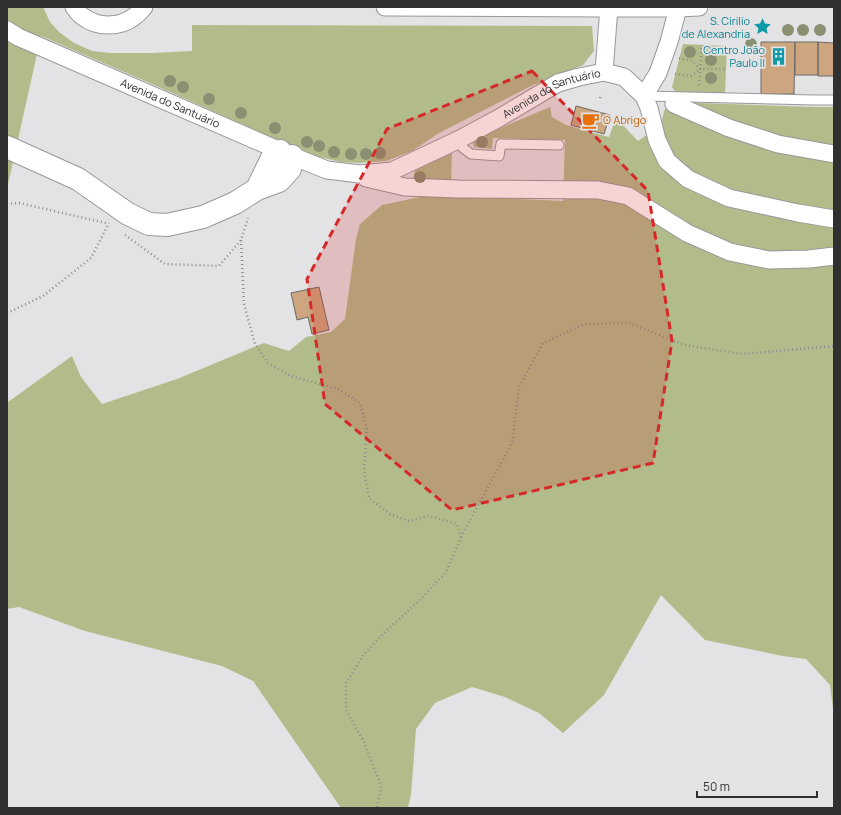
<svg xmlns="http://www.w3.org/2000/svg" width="841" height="815" font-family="Manrope,sans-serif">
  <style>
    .green { fill: #b1bc8a }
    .building { fill: #cda57f; stroke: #6c6a68 }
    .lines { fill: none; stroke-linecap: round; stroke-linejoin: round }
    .lane-casing { stroke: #98989b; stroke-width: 11 }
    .street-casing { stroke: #98989b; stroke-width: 19 }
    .secondary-casing { stroke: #98989b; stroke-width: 24 }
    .path { stroke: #8c8c8d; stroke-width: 2.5; stroke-dasharray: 1 3; stroke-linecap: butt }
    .lane { stroke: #fff; stroke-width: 9 }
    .street { stroke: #fff; stroke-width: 17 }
    .secondary { stroke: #fff; stroke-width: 22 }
    .tree { fill: #8a9072 }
    .marked { fill: #d62828; fill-opacity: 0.2; stroke: #d62828; stroke-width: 3; stroke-dasharray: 8 5; stroke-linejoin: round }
    .labels { text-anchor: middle; stroke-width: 3.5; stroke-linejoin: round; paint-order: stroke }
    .culture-label { font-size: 11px; fill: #0d838f; stroke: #e3e3e5; text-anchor: end }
    .street-label { font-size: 11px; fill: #303031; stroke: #e3e3e5 }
    .food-label { font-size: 11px; fill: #c56008; stroke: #e3e3e5; text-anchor: start }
  </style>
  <rect width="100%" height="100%" fill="#e3e3e5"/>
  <path class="green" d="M7 7H43L50 22 59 32 74 43 92 51 110 53H152L192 51V25L592 26 594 51 583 65 533 85 439 133 412 151 386 161 359 163 341 162 311 155 152 84 41 36 7 189Z
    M683 44 727 46 725 94H677L672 87Z
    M670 102 815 107H834V716L830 685 806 659 783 656 705 640 661 595 604 695 563 733 539 713 505 697 472 687 435 703 416 729 411 795 408 808H341L253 681 222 666 85 631 19 607 7 609V390L8 402 72 356 81 377 102 404 177 379 264 343 289 351 306 337 331 332 345 319 356 239 360 224 382 205 420 197 453 196 563 201 565 140 493 138 492 149 474 147 472 140 550 107 552 117 566 125 609 137 616 118 638 141 661 125 664 111Z
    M452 153 451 183 413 179 415 170Z"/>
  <path class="building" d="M761 42H795L794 94H761Z
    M795 42H818V75H795Z
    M818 42 834 43V76H818Z
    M576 106 610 115 604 134 571 125Z
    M319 287 329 330 312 334 308 317 297 320 291 293Z"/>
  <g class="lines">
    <defs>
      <path id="lane" d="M644 96 815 100H834
        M460 139 463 148 471 154 499 156 501 144 559 145"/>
      <g id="street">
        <path d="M74 7C76 10 79 14 82 16 97 28 120 28 135 16 138 14 141 10 144 7"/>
        <path d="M385 7 609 8H678L699 7"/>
        <path id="s1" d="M7 30 18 37 292 156 327 170 360 174 392 171 460 139 499 118 558 83 579 77 604 72 624 77 644 96 649 108 657 140 667 161 688 179 729 198 798 213 834 219"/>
        <path d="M604 72 609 7"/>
        <path d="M644 96 658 73 669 42 678 8"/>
        <path d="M674 104 729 128 778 144 834 154"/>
        <path d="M366 178 405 187 458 189 598 190 628 196 687 233 730 252 769 260 809 259 834 256"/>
      </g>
      <path id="secondary" d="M7 147 78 179 128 214 149 224 167 225 203 217 235 203 257 189 279 181 290 169 292 156
        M257 189 272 158 280 151"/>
    </defs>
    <use href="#lane" class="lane-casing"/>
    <use href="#street" class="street-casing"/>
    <use href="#secondary" class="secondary-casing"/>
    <path class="path" d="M679 58 692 61 700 69H726
      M675 74 691 76 700 69
      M699 85 702 45
      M600 98 601 94
      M7 204 19 203 106 223
      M125 235 165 264 219 266 241 240 248 218
      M241 240 244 304 255 344 268 363 291 376 338 389 360 403 367 428 364 470 369 498 390 514 409 521 429 516 457 524 461 538 446 572 419 601 387 630 364 654 346 683V710L364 742 381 786 377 808
      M7 313 43 296 91 258 109 223
      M461 537 512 443 519 387 543 343 584 324 629 323 684 345 742 354 834 346"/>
    <use href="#lane" class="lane"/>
    <use href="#street" class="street"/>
    <use href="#secondary" class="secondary"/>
  </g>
  <g class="tree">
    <circle cx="788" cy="30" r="6"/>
    <circle cx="803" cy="30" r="6"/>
    <circle cx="820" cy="30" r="6"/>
    <circle cx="751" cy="44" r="6"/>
    <circle cx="690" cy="52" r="6"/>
    <circle cx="711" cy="60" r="6"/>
    <circle cx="711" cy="78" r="6"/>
    <circle cx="170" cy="81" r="6"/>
    <circle cx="183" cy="87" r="6"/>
    <circle cx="209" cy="99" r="6"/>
    <circle cx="241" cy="113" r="6"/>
    <circle cx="275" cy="128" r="6"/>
    <circle cx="307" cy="142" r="6"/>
    <circle cx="482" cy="142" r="6"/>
    <circle cx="319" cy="146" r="6"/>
    <circle cx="334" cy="152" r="6"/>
    <circle cx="380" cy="153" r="6"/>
    <circle cx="351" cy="154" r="6"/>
    <circle cx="366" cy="154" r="6"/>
    <circle cx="420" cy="177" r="6"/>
  </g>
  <path class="marked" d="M532 71 648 191 672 341 653 463 452 510 325 404 307 279 387 129Z"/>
  <defs>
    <symbol id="sight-bare" viewBox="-9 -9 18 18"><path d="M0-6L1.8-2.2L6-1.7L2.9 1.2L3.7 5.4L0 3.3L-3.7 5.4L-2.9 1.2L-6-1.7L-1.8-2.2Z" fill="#0f9aa8" stroke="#e3e3e5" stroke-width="2.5" paint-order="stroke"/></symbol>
    <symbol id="building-bare" viewBox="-9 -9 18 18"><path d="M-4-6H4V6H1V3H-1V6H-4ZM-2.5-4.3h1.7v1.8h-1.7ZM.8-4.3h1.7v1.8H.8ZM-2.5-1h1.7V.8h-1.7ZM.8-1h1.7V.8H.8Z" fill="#0f9aa8" stroke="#e3e3e5" stroke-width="2.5" paint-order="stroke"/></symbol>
    <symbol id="cafe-bare" viewBox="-9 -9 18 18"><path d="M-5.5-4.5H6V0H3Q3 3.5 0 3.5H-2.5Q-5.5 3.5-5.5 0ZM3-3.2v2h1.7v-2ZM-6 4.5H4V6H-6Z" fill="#e8710a" stroke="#e3e3e5" stroke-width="2.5" paint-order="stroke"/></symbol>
  </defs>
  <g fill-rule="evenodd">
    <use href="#sight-bare" x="750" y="14" width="25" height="25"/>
    <use href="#building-bare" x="766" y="44" width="25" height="25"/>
    <use href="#cafe-bare" x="578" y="108" width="25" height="25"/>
  </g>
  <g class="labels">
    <g class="culture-label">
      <text x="750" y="25">S. Cirilio<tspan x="750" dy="13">de Alexandria</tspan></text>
      <text x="765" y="54">Centro João<tspan x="765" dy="13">Paulo II</tspan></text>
    </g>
    <g class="street-label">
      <text dy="4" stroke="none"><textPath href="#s1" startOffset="593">Avenida do Santuário</textPath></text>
      <text dy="4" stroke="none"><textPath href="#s1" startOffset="179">Avenida do Santuário</textPath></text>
    </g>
    <g class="food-label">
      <text x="603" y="124">O Abrigo</text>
    </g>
  </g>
  <rect width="841" height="815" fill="none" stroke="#303031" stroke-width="16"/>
  <path d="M697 791v6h120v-6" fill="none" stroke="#303031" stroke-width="2"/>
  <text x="703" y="791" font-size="12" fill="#303031" stroke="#e3e3e5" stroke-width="3" paint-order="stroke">50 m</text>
</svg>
